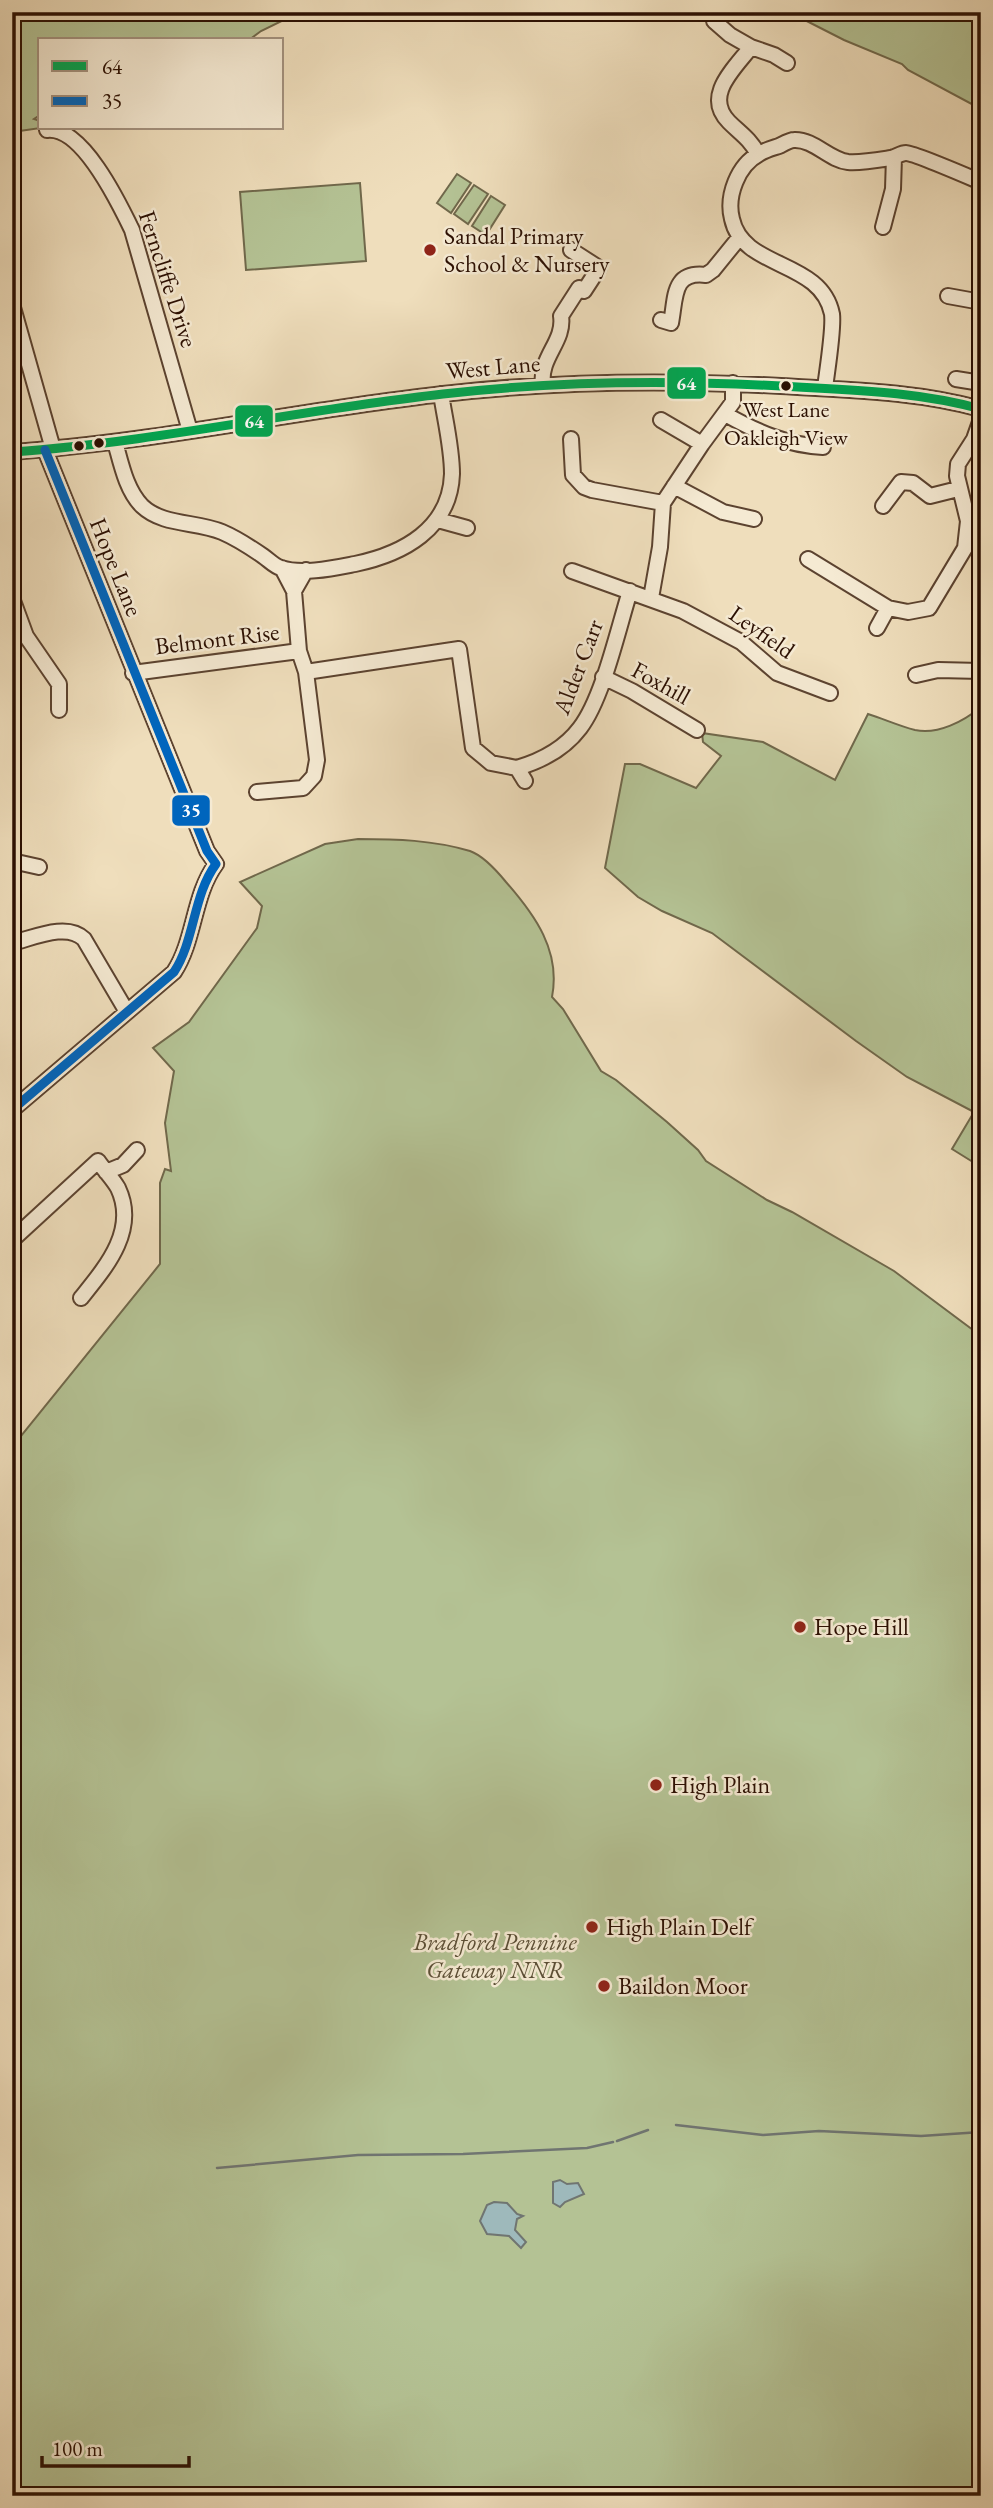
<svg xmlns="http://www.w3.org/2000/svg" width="993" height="2508" font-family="'EB Garamond',serif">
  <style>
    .green { fill: #b4c294; stroke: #70684b; stroke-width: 2 }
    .water { fill: #9eb9bb; stroke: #707571; stroke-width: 2 }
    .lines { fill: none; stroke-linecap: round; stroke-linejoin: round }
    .stream { stroke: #707571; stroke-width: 2.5 }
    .minor-casing { stroke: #5c4330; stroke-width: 18 }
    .minor { stroke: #f5ead3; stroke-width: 14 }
    .bus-1-casing { stroke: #f5ead3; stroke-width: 14 }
    .bus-2-casing { stroke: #f5ead3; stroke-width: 14 }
    .bus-1 { stroke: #00a651; stroke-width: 9 }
    .bus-2 { stroke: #0065bd; stroke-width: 9 }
    .poi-dot { fill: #8f2418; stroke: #f5ead3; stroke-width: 2.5 }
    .bus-dot { fill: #2b0f02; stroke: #f5ead3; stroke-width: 2.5 }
    .labels { text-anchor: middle; stroke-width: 5; stroke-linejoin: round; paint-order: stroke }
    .bus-label { font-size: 22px; fill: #2b0f02; stroke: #f5ead3 }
    .poi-label { font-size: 24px; fill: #2b0f02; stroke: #f5ead3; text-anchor: start }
    .street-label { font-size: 24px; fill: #2b0f02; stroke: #f5ead3 }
    .park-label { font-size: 24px; font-style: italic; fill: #5b4e35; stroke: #f5ead3 }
    .line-badge { stroke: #f5ead3; stroke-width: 2.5 }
    .badge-label { font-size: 19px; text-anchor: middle; font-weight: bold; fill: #fff }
  </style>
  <rect width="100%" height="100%" fill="#efdebc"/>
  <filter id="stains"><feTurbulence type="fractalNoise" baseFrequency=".00286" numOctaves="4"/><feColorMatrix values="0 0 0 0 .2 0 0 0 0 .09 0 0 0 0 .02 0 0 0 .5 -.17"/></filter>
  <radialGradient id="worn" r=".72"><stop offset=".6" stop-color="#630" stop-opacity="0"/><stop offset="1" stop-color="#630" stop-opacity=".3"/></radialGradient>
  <path class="green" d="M12 12H300L261 31 249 40H40V115L34 119 40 121 41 128 12 132Z
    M789 12H981V109L908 70 902 64 844 40Z
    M457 174 471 183 451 213 437 203Z
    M360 183 366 261 246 270 240 192Z
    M474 185 488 194 468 224 454 214Z
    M491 196 505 205 486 235 472 226Z
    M981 707V1167L952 1149 974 1112 907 1077 856 1041 712 933 662 911 638 897 605 868 625 764H640L696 788 721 756 703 742 702 733 763 742 835 780 868 714C884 719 899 726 915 730 938 735 964 721 981 707Z
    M358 839C396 839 433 840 470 851 484 856 497 871 506 882 535 915 561 951 552 997L563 1009 601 1071 616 1080 667 1122 698 1150 706 1161 767 1200 792 1212 894 1271 981 1336V2496H12V1447L160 1264V1183L165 1169 171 1171 165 1123 174 1071 153 1048 189 1022 257 928 262 906 240 882 325 844Z"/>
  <path class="water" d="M560 2180 567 2184 578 2183 584 2194 565 2202 560 2207 553 2203V2182Z
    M494 2202 507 2203 517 2214 523 2216 517 2219 515 2230 526 2242 521 2248 509 2236 487 2234 480 2221 487 2205Z"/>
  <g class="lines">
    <path class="stream" d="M676 2125 763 2135 819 2131 921 2136 981 2132
      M617 2141 648 2130
      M217 2168 358 2155 463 2154 587 2148 613 2142"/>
    <defs>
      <path id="minor" d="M714 21 730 35 751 47
        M47 130C82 126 119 203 132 230L190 431
        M758 154C749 138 741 134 729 122 703 96 734 69 751 47L774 55 787 63
        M883 227 893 189 894 157
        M948 296 981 302
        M12 304 53 449
        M661 320 671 323C676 297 672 271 706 275L713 270 739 238
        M956 379 981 383
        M543 385C539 357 565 342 561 316L579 288 584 291 599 268 571 250
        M825 388C827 371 834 329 832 314 821 259 743 270 732 219 726 196 738 165 759 154 765 150 773 148 779 146 783 144 790 140 794 140 814 139 829 160 848 162 861 163 878 160 891 158 896 157 901 153 906 153 914 153 969 177 981 182
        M725 414C757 432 786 445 823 447
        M661 420 702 444
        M571 439 573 475 584 487 592 490 663 503
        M115 442C121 463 126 490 142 506 163 526 196 521 222 532 236 538 250 547 263 556 269 560 274 566 281 568 302 575 334 568 355 564 403 554 450 529 452 474 452 448 445 420 441 394
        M12 452C157 442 299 410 443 394 555 381 668 380 781 386 848 390 916 391 981 409
        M674 486 723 512 754 519
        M883 506 901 482 913 483 930 496 958 489
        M438 520 467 528
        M808 559 888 608 908 612 929 608 965 548 968 521 957 476 958 464 974 439 981 419
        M282 568 294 591 306 570
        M572 571 683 611 741 642 777 673 830 693
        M294 591 299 651
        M12 598 26 636 59 684V710
        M651 598 660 547 663 503 702 444 733 402V383
        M877 628 888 608
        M133 673 299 651 306 672 459 649 473 748 491 763 517 768 525 781
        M916 675 938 670 981 671
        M603 677 632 691 697 730
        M517 768C541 761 565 748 580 728 603 698 618 629 630 591
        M257 792 303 788 314 776 317 760 306 672
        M12 861 39 867
        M12 943C33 938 67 922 84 939L127 1012
        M12 1110 174 972C195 940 193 895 216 864L207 851 45 450
        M106 1172 123 1165 137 1150
        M12 1240 98 1161C104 1170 113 1179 118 1188 138 1230 106 1267 81 1298"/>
    </defs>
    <use href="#minor" class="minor-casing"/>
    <use href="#minor" class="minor"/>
    <defs>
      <path id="bus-1" d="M12 452C157 442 299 410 443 394 555 381 668 380 781 386 848 390 916 391 981 409"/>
      <path id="bus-2" d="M12 1110 174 972C195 940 193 895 216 864L207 851 45 450"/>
    </defs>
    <use href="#bus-1" class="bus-1-casing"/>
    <use href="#bus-2" class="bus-2-casing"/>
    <use href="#bus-1" class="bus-1"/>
    <use href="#bus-2" class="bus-2"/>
  </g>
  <g class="poi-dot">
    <circle cx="430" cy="250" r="7"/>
    <circle cx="800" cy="1627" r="7"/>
    <circle cx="656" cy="1785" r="7"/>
    <circle cx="592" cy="1927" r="7"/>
    <circle cx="604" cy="1986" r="7"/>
  </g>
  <g class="bus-dot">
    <circle cx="786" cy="386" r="6"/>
    <circle cx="99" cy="443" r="6"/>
    <circle cx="79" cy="446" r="6"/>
  </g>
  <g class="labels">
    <g class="bus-label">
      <text x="786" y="417">West Lane<tspan x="786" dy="28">Oakleigh View</tspan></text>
    </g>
    <g class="poi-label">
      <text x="444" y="244">Sandal Primary<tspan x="444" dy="28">School &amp; Nursery</tspan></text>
      <text x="814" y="1635">Hope Hill</text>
      <text x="670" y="1793">High Plain</text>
      <text x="606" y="1935">High Plain Delf</text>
      <text x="618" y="1994">Baildon Moor</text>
    </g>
    <g class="street-label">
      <text transform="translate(168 279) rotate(72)" y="8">Ferncliffe Drive</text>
      <text transform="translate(493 367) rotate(-5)" y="8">West Lane</text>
      <text transform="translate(116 567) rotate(68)" y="8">Hope Lane</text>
      <text transform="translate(762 632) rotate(35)" y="8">Leyfield</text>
      <text transform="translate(217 639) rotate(-7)" y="8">Belmont Rise</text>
      <text transform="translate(578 667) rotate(-69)" y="8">Alder Carr</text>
      <text transform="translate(661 683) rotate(29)" y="8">Foxhill</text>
    </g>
    <g class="park-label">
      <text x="495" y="1950">Bradford Pennine<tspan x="495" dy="28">Gateway NNR</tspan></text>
    </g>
  </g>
  <g class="line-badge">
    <rect x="666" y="366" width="41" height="34" rx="7" fill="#00a651"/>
    <rect x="234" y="404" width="40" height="34" rx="7" fill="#00a651"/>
    <rect x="171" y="794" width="40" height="33" rx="7" fill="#0065bd"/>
  </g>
  <g class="badge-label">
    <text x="686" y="390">64</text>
    <text x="254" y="428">64</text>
    <text x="191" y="817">35</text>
  </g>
  <rect width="993" height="2508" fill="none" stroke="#efdebc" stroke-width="42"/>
  <rect x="14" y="14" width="965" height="2480" fill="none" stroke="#2b0f02" stroke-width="3.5"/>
  <rect x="21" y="21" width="951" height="2466" fill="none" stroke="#2b0f02" stroke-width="2"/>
  <rect x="38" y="38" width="245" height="91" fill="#f5ead3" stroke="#a4927f" stroke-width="2"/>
  <rect x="52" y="61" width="35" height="10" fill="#00a651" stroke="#a4927f" stroke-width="2"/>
  <text x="102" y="74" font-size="21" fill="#2b0f02">64</text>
  <rect x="52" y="96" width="35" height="10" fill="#0065bd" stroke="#a4927f" stroke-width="2"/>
  <text x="102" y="108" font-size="21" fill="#2b0f02">35</text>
  <path d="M42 2456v10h147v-10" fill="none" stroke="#2b0f02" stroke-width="3.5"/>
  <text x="52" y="2456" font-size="21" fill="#2b0f02" stroke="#f5ead3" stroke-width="5" paint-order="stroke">100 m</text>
  <rect width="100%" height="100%" filter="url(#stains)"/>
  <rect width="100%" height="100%" fill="url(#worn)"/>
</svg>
